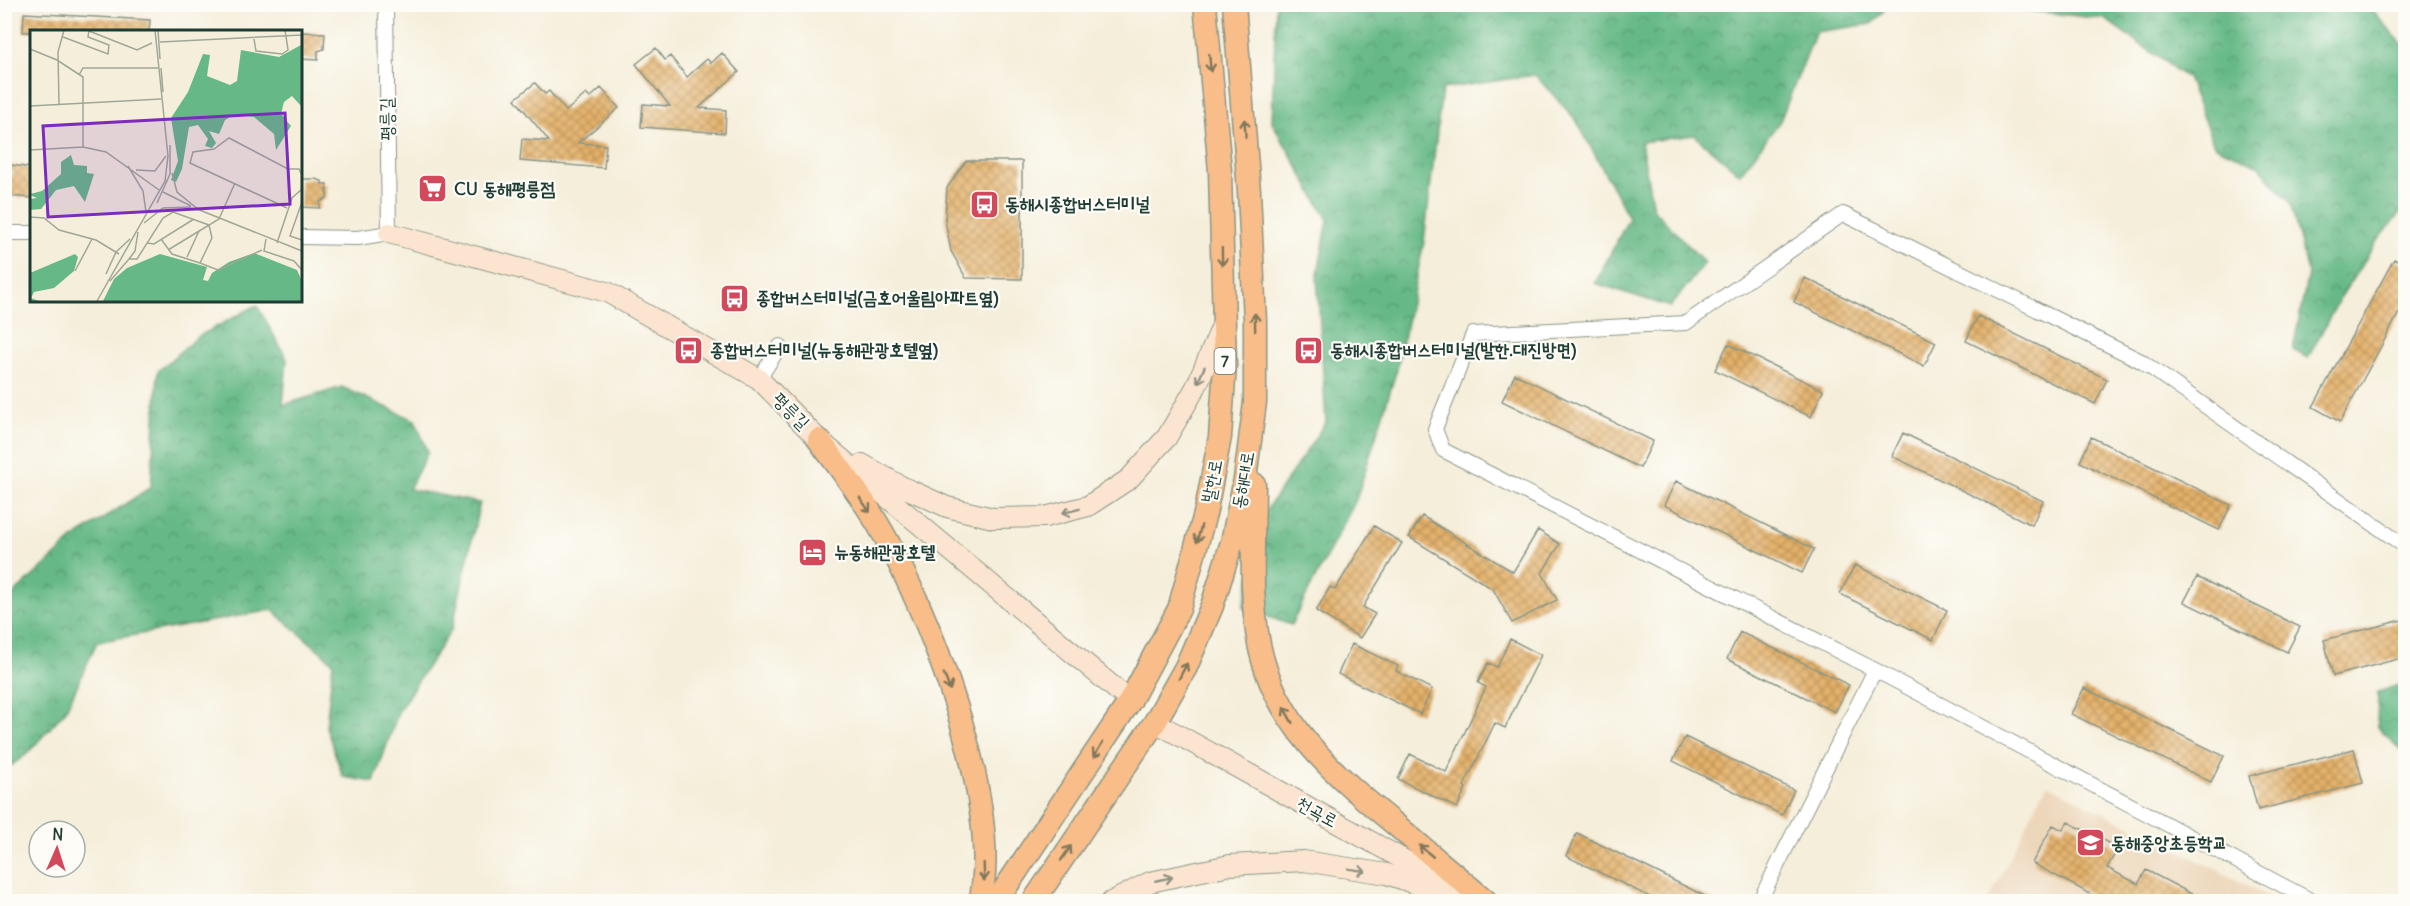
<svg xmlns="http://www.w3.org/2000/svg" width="2410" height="906" font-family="Delius,'Poor Story',sans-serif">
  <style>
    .built { fill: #edd7bb }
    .forest { fill: url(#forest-crowns); stroke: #427b5d; stroke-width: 1.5 }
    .building { fill: url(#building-cross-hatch) }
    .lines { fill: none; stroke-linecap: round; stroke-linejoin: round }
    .street-casing { stroke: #8a9687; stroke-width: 16 }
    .secondary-casing { stroke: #8a9687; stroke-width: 22 }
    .primary-casing { stroke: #8a9687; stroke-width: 25 }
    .street { stroke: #fff; stroke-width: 14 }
    .secondary { stroke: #fce5d0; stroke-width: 20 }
    .primary { stroke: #f8bd89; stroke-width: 22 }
    .oneway { stroke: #81775a }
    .oneway2 { stroke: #8e9182 }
    .labels { text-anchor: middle; stroke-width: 4.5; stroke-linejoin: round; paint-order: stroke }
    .shield { fill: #fdfcf7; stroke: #62766e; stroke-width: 1.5 }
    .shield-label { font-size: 16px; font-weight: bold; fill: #1f3d34 }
    .street-label { font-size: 18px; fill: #1f3d34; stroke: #fdfcf7 }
    .poi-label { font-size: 18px; font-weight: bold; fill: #1f3d34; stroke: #fdfcf7; text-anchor: start }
    .inset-road { fill: none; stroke: #9fa798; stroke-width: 1.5 }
    .view { fill: #7b2cbf; fill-opacity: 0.15; stroke: #7b2cbf; stroke-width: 3 }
    .inset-edge { fill: none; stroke: #1f3d34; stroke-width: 3 }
  </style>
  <defs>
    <pattern id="forest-crowns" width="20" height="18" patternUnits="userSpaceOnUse" patternTransform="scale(1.5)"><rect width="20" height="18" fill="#66b986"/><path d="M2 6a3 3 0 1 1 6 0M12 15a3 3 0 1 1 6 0" fill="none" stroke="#53986e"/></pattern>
    <pattern id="building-cross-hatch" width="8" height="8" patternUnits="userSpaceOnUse" patternTransform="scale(1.5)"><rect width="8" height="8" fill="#e4b169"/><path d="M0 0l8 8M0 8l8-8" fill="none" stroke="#b89157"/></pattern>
  </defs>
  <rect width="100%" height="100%" fill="#fdfcf7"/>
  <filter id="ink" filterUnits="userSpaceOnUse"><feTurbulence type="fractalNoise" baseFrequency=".0167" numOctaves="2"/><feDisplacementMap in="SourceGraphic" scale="12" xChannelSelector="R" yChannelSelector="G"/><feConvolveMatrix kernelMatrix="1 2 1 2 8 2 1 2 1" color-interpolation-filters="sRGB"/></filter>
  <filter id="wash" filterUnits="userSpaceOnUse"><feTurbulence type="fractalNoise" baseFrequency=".008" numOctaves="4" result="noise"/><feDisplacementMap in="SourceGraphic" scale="24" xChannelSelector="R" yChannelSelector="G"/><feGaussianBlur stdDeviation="1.35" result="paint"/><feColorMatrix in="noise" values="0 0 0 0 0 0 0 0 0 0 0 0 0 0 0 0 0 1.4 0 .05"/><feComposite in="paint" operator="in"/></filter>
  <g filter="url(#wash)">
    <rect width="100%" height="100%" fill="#f5eeda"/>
    <path class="built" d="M2047 784 2278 901 1988 902Z"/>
    <path class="forest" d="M1276 5H1889L1871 24 1816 32 1780 121 1740 174 1694 135 1641 142 1653 209 1705 263 1670 307 1595 283 1629 218 1576 120 1535 75 1442 89 1424 242 1397 369 1356 500 1291 625 1243 608 1265 512 1326 422 1317 278 1328 220 1272 122Z
      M1992 5H2367L2405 47V207L2376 243 2340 298 2308 358 2293 350 2308 273 2290 202 2259 166 2214 145 2187 78 2105 19 2003 8Z
      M257 305 287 359 283 405 342 387 415 420 428 452 409 489 480 503 452 629 399 710 374 782 343 777 326 727 333 662 272 610 97 642 66 710 27 754 5 770V602L74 538 151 487 158 371 197 337Z
      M2405 683H2406L2405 754 2377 727 2378 692Z"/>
    <g id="blocks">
      <path class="building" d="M24 13 150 20 149 32H23Z
        M300 32 325 33 324 49 318 51V60L300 59Z
        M656 48 665 60 670 56 687 77 707 59 711 63 722 53 739 72 699 108 726 110 725 133 641 127 643 104 670 106 636 64Z
        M535 83 545 94 549 91 566 111 586 94 590 98 601 88 619 108 578 143 606 145 604 168 520 161 522 139 549 141 515 99Z
        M966 161H1022V279L966 278 951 251 945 220 947 188Z
        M11 165 32 168V198L9 196Z
        M300 179H315L322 181V184H327V198L320 202V208L300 207Z
        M2394 259 2406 266V300L2340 422 2313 407Z
        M1805 278 1936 342 1924 366 1794 302Z
        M1978 316 2107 379 2095 404 1966 341Z
        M1728 344 1823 390 1811 417 1715 370Z
        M1515 374 1653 441 1640 468 1502 401Z
        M1903 433 2043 501 2032 525 1892 456Z
        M2091 437 2231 505 2219 530 2080 462Z
        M1676 481 1814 549 1802 573 1664 505Z
        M1422 516 1513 572 1538 530 1560 544 1542 573 1557 600 1512 623 1493 589 1409 537Z
        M1374 526 1402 543 1363 607 1375 614 1360 638 1316 611 1330 587 1335 590Z
        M1855 565 1947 610 1933 640 1840 594Z
        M2197 577 2300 627 2287 652 2184 602Z
        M2406 619V657L2333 676 2324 640Z
        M1740 632 1849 685 1835 712 1727 659Z
        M1510 639 1541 655 1505 728 1495 723 1464 786 1466 788 1457 808 1398 779 1410 754 1446 772 1486 687 1478 683 1488 663 1497 667Z
        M1352 644 1398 666 1396 671 1432 689 1420 714 1338 674Z
        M2084 688 2224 756 2211 782 2071 714Z
        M1685 737 1794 790 1782 815 1673 761Z
        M2354 749 2363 783 2258 810 2249 776Z
        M2068 822 2118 848 2107 868 2138 884 2146 870 2207 902H2105L2032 863 2053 825 2063 830Z
        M1577 833 1717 902H1660L1566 856Z"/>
    </g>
  </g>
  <g filter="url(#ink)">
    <use href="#blocks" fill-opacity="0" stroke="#8a9687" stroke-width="1.5"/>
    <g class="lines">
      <defs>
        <path id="street" d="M4 233H32
          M300 237 358 238 389 233 386 4
          M759 379 780 346
          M1759 902 1875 670
          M2314 902 1875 670 1443 450 1435 429 1473 334 1686 323 1843 214 2141 361 2406 547"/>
        <path id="secondary" d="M389 233 607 292 759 379 819 440 1130 701
          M862 464 901 486 947 507 993 518 1045 517 1088 506 1129 479 1167 437 1196 387 1224 321
          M1155 722 1471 897
          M1111 902 1150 882 1230 865 1304 861 1387 874 1451 896"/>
        <path id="primary" d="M819 440C838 466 858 491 874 518 927 603 1004 803 980 902
          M1254 484C1254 537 1249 592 1259 644 1275 725 1335 775 1396 825 1426 851 1456 876 1487 902
          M996 902 1130 701 1179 609 1206 510 1220 437 1225 365 1220 171 1205 4
          M1033 902 1155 722 1186 667 1212 606 1232 542 1245 479 1255 402V321L1249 191 1234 4"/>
      </defs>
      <use href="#street" class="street-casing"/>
      <use href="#secondary" class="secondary-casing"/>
      <use href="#primary" class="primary-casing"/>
      <use href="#street" class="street"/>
      <use href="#secondary" class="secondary"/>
      <use href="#primary" class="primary"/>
    </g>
    <defs><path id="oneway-shaft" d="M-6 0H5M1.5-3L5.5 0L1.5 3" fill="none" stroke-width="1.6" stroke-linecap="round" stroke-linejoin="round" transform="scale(1.5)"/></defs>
    <g class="oneway">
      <use href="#oneway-shaft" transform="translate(1210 63) rotate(85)"/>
      <use href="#oneway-shaft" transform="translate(1245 128) rotate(-94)"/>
      <use href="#oneway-shaft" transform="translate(1222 257) rotate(89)"/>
      <use href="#oneway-shaft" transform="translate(1255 322) rotate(-91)"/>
      <use href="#oneway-shaft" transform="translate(865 505) rotate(55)"/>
      <use href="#oneway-shaft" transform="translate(1199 534) rotate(105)"/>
      <use href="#oneway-shaft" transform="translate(1183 671) rotate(-62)"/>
      <use href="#oneway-shaft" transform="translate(947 682) rotate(69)"/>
      <use href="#oneway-shaft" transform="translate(1288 715) rotate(-119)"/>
      <use href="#oneway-shaft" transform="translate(1098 750) rotate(123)"/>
      <use href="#oneway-shaft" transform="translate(1426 851) rotate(-140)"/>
      <use href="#oneway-shaft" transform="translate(1066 853) rotate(-56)"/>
      <use href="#oneway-shaft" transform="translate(984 872) rotate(88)"/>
    </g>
    <g class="oneway2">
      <use href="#oneway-shaft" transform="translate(1201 375) rotate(113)"/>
      <use href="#oneway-shaft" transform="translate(1071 511) rotate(166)"/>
      <use href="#oneway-shaft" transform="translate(1357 870) rotate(9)"/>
      <use href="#oneway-shaft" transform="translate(1164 879) rotate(-12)"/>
    </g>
  </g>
  <defs>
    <symbol id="supermarket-square" viewBox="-11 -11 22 22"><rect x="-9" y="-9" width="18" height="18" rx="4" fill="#d1495b" stroke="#fdfcf7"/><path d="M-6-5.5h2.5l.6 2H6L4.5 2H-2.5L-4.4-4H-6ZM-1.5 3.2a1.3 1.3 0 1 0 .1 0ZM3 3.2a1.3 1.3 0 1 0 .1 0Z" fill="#fff"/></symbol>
    <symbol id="bus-square" viewBox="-11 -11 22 22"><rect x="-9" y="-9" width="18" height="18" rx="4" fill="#d1495b" stroke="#fdfcf7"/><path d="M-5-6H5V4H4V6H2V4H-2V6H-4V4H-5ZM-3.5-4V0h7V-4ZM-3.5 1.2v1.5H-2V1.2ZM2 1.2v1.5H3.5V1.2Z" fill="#fff"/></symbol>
    <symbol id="hotel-square" viewBox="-11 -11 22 22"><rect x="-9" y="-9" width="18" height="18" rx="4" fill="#d1495b" stroke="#fdfcf7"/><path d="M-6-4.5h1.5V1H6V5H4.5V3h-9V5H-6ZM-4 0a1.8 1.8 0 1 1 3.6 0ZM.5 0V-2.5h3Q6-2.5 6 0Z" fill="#fff"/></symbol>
    <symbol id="school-square" viewBox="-11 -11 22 22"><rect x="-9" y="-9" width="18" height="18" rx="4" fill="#d1495b" stroke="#fdfcf7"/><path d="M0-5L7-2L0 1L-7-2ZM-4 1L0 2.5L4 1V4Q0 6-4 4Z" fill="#fff"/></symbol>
  </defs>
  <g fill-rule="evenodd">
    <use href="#supermarket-square" x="416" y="172" width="33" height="33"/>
    <use href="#bus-square" x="968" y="188" width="33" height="33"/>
    <use href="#bus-square" x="718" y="282" width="33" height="33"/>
    <use href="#bus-square" x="672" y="334" width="33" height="33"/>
    <use href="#bus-square" x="1292" y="334" width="33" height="33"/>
    <use href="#hotel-square" x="796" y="536" width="33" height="33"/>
    <use href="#school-square" x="2074" y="826" width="33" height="33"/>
  </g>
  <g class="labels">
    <rect class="shield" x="1214.5" y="348" width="21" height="26" rx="4.5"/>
    <g class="shield-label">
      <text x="1225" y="367">7</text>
    </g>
    <g class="street-label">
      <text transform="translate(387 119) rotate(-91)" y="6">평릉길</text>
      <text transform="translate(791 411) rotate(45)" y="6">평릉길</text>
      <text transform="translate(1243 480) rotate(-80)" y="6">동해대로</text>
      <text transform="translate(1212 481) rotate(-79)" y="6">발한로</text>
      <text transform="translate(1317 812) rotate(29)" y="6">천곡로</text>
    </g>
    <g class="poi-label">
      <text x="454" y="195">CU 동해평릉점</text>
      <text x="1005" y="210">동해시종합버스터미널</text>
      <text x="756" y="304">종합버스터미널(금호어울림아파트옆)</text>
      <text x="710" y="356">종합버스터미널(뉴동해관광호텔옆)</text>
      <text x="1330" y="356">동해시종합버스터미널(발한.대진방면)</text>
      <text x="834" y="558">뉴동해관광호텔</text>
      <text x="2111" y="849">동해중앙초등학교</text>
    </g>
  </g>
  <g transform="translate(30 30)">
    <rect width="272" height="272" fill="#f5eeda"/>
    <path d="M271 15V76L262 66 254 72 251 84 261 96 246 120 244 104 224 87 205 84 195 90 189 104 179 101 186 113 182 118 175 116 178 109 168 95 159 97 152 139 146 152 141 150 148 131 141 88 158 62 173 24 180 25 177 46 200 55 207 51 211 20 249 27ZM41 125 44 135 57 136V143L64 144 55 172 44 156 26 160 11 179 0 180V169L7 168 0 165V164L12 161 31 144V132ZM224 223 267 240 271 249V271H73L84 249 97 238 130 224 177 237 173 250 178 251 182 243 199 232ZM45 224 48 227 44 241 24 258 4 262 1 268 9 271H0V243Z" fill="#66b986"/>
    <path class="inset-road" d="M128 0 130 29M59 1 107 20 122 13M33 7 78 24 79 15 58 7 59 0M224 9 226 21 252 24 258 20 255 0M130 12 272 5M0 19 27 30 53 47V117M131 38 133 62M49 45 53 38H128M29 74 28 22 34 0M0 76 131 69M0 120 53 117 76 122 129 160M98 136 113 161 116 182M106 140 125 141 136 126M142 143 147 162 169 180M133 162 161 176M272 172 260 206 272 210M127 173 140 144V115M257 178 160 133 163 122 184 119 199 108 258 139H269L272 145M167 179 272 221M0 187 14 188 29 200 66 210 89 224M114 193 133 178 161 177M131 209 142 224 170 233 182 208 179 195 189 189 205 153M236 209 234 221 264 231 272 240M117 213 124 214 164 189M247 213 262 168 272 159M138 220 179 195M86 222 100 209M157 227 169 201M99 229 105 221 108 202M170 233 188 240 232 220M45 241 62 209M76 244 86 222M80 251 99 229H107L133 188 143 182 179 195M67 271 135 151 138 126 125 0"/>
    <path class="view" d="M255 83 260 174 18 187 13 96Z"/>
    <rect width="272" height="272" class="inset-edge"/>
  </g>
  <rect width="2410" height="906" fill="none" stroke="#fdfcf7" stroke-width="24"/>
  <g transform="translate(57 849) rotate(3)"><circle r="28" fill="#fdfcf7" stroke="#a4b0a9" stroke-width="1.5"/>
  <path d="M0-4.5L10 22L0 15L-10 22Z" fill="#d1495b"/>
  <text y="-9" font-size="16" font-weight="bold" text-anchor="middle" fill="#1f3d34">N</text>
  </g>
</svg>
